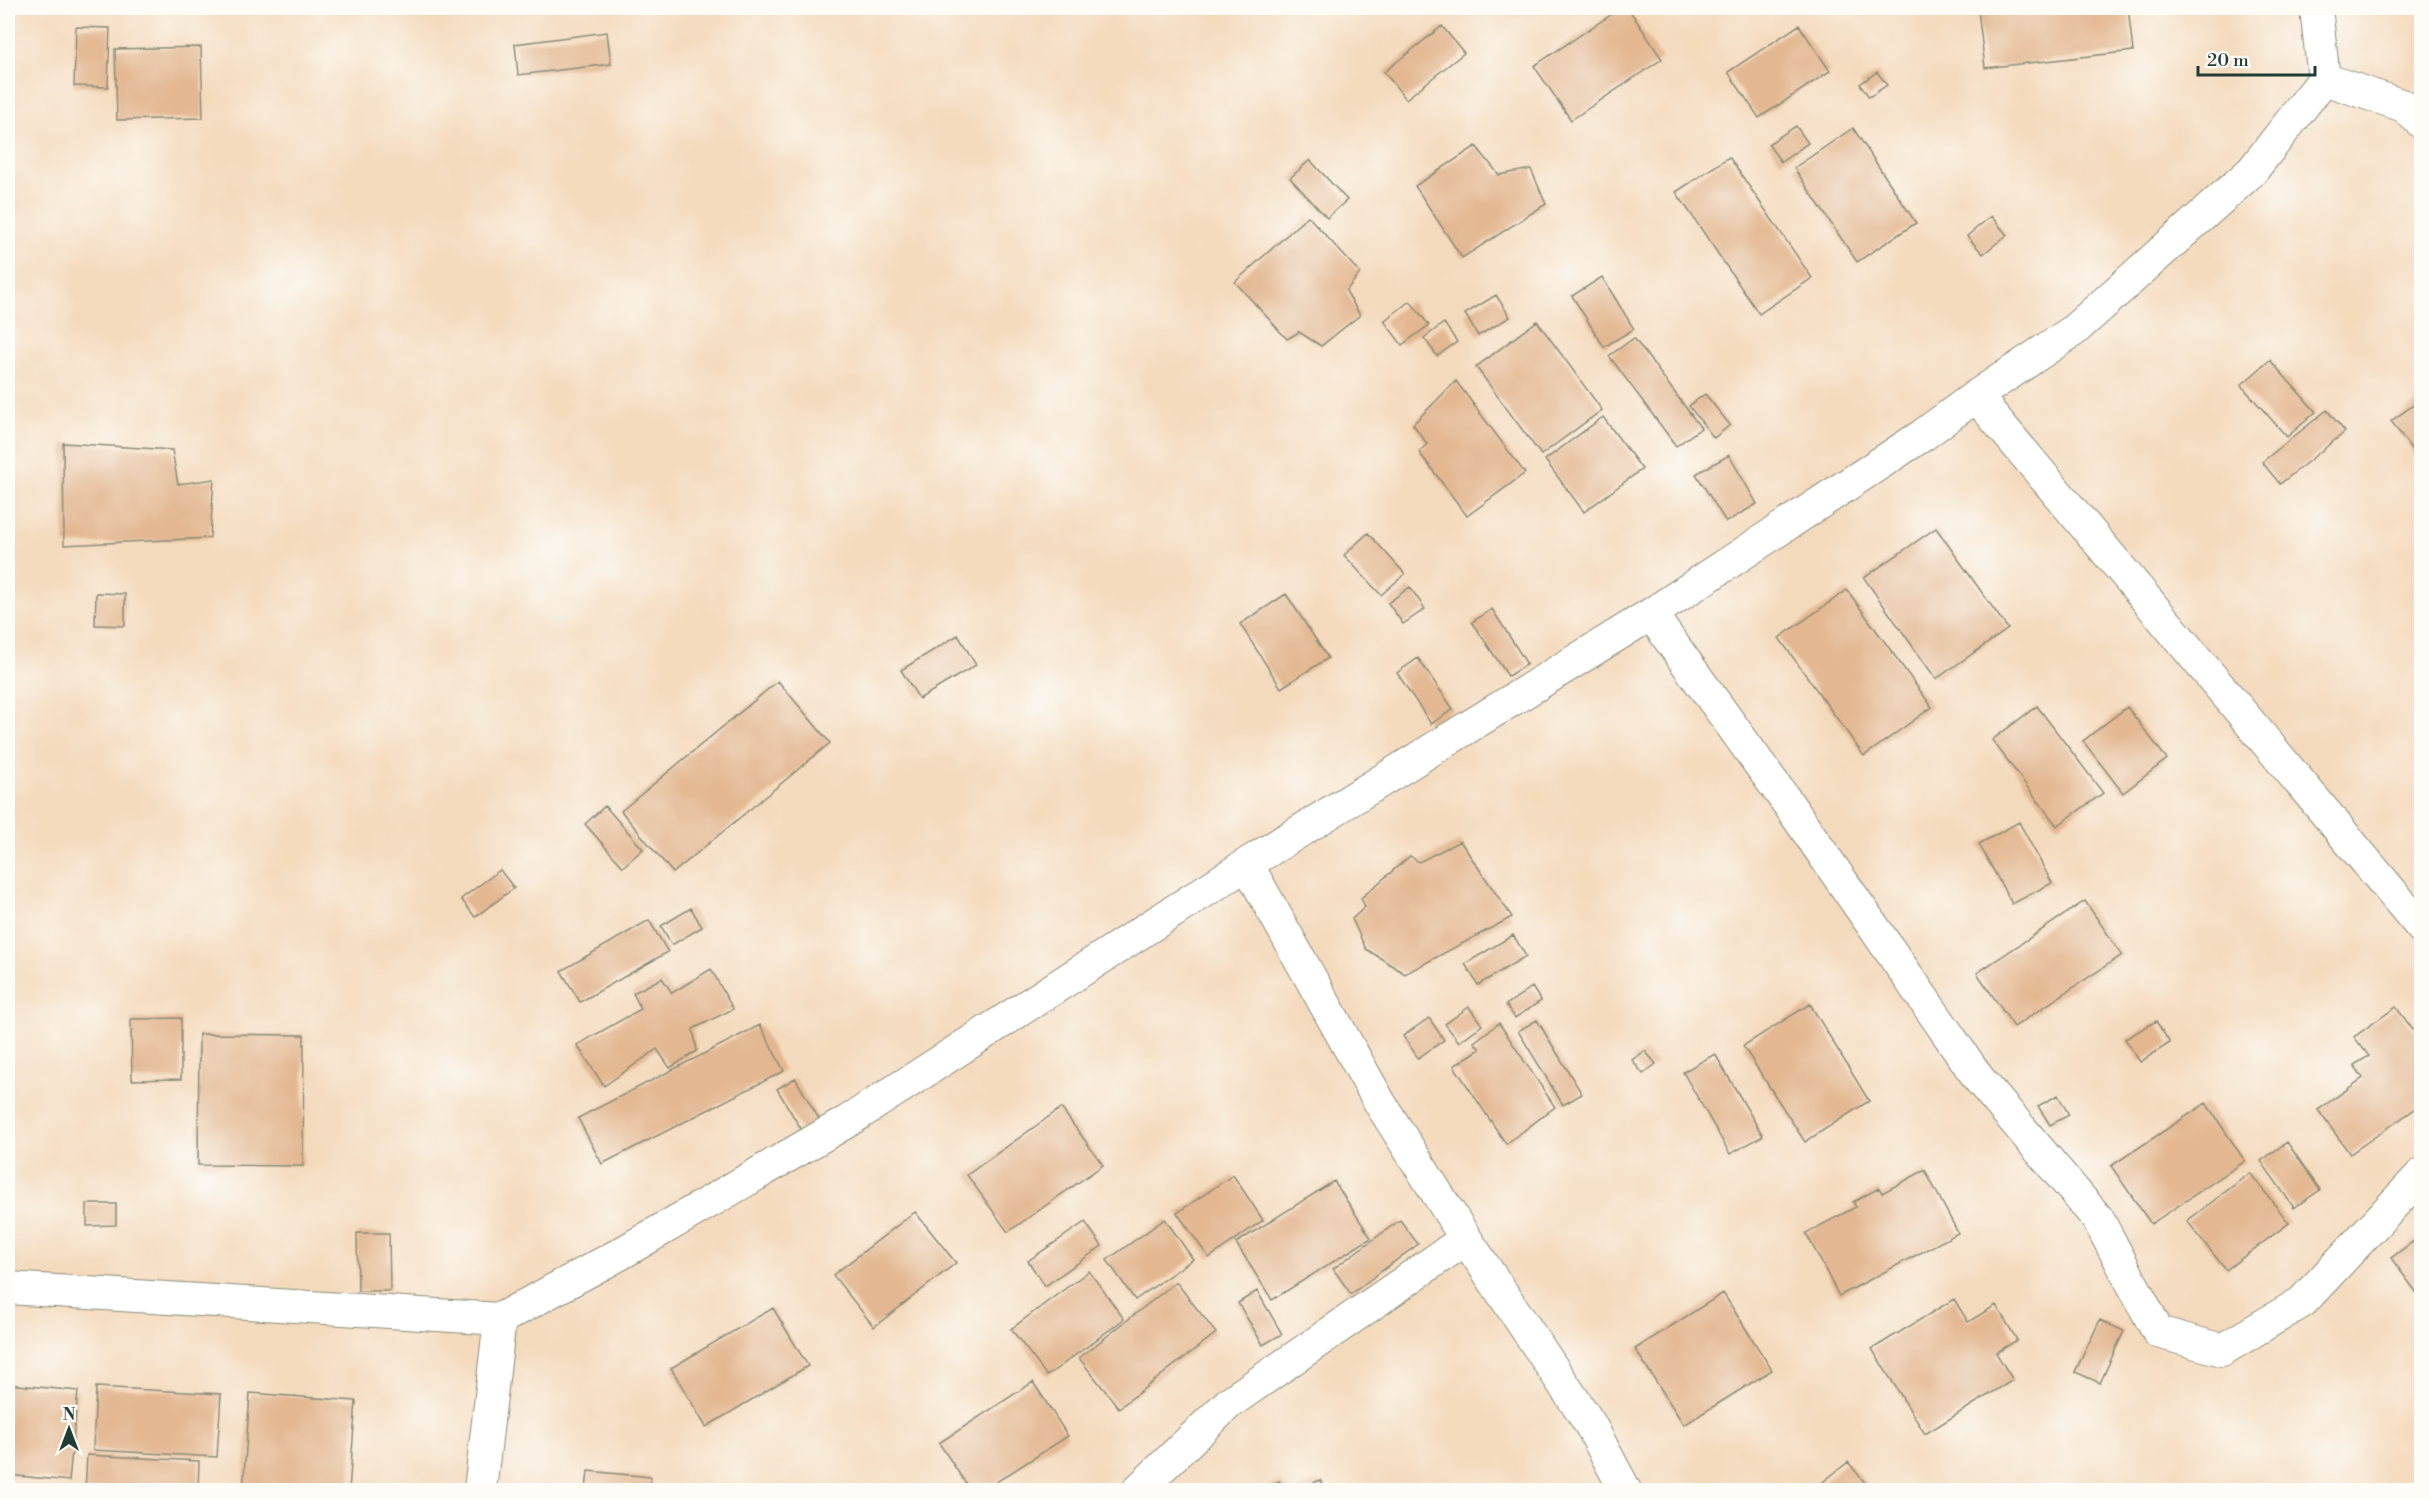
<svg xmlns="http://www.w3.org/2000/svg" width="2429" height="1498" font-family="'Libre Bodoni',serif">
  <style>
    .building { fill: #e3b791 }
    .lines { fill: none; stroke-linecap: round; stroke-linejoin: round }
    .street-casing { stroke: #8a8c78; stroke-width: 34 }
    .street { stroke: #fff; stroke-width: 32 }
  </style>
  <rect width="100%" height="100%" fill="#fdfcf7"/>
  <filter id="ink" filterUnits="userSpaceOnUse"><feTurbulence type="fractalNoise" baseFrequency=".0167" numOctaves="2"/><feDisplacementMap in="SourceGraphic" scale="12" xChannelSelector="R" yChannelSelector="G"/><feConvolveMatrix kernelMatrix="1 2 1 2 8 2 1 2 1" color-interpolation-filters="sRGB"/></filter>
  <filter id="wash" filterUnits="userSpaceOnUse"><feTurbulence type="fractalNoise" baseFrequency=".008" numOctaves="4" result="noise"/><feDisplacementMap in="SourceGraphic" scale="24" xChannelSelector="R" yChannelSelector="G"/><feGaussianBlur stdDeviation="1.35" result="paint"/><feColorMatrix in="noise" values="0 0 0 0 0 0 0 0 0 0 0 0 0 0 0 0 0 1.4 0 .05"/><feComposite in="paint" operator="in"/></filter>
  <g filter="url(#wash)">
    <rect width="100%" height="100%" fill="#f4dabd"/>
    <g id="blocks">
      <path class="building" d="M1621 8H1628L1662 59 1571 120 1534 66Z
        M2003 8H2128L2133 51 1985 68 1978 10Z
        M1799 25 1830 71 1759 118 1728 72Z
        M1442 26 1464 53 1406 99 1384 72Z
        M76 27 110 28 108 87 74 86Z
        M607 32 611 64 518 75 515 44Z
        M201 47 203 118 117 120 115 49Z
        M1877 72 1887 85 1869 97 1860 84Z
        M1796 126 1808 143 1781 162 1768 144Z
        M1853 128 1916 223 1857 262 1794 168Z
        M1476 146 1499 175 1531 169 1546 204 1462 258 1415 186Z
        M1729 157 1812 278 1759 314 1676 192Z
        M1310 160 1347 200 1327 218 1290 178Z
        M1308 216 1360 273 1346 291 1360 315 1321 346 1299 332 1287 339 1235 282Z
        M1991 216 2007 235 1983 254 1967 236Z
        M1602 277 1634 329 1604 347 1572 296Z
        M1496 295 1510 317 1478 336 1465 314Z
        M1410 301 1429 325 1402 345 1384 321Z
        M1537 321 1602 410 1541 455 1476 367Z
        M1444 323 1457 342 1437 356 1424 338Z
        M1634 338 1701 428 1676 446 1609 356Z
        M2270 360 2316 412 2287 437 2241 385Z
        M1456 381 1525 473 1467 516 1419 452 1427 444 1413 424Z
        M1705 394 1730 425 1714 438 1689 406Z
        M2422 399V464L2391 421Z
        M2327 410 2345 432 2280 484 2262 462Z
        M1603 417 1642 469 1584 512 1545 460Z
        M63 443 172 450 178 484 214 479 210 538 64 545Z
        M1729 455 1757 504 1726 522 1696 474Z
        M1936 528 2008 629 1936 679 1864 578Z
        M1368 533 1405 574 1381 595 1344 555Z
        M1410 587 1425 609 1403 624 1388 603Z
        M1847 590 1932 707 1864 756 1779 638Z
        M96 593 125 594V626L95 625Z
        M1286 594 1328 658 1281 688 1240 624Z
        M1492 609 1527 664 1508 676 1472 622Z
        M958 635 976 665 919 699 901 670Z
        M1418 658 1453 709 1431 724 1397 673Z
        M778 681 830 743 673 873 621 811Z
        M2037 706 2103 793 2057 826 1992 740Z
        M2127 707 2167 759 2123 793 2083 741Z
        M605 806 643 849 623 867 585 824Z
        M2019 822 2052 883 2012 904 1979 844Z
        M1460 841 1512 917 1405 974 1366 949 1352 919 1365 907 1361 898 1410 856 1419 862Z
        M500 870 514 888 475 917 461 899Z
        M2085 901 2122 955 2014 1027 1977 973Z
        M691 908 702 927 672 945 661 926Z
        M649 920 668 952 580 1002 561 971Z
        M1513 935 1526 956 1478 985 1465 964Z
        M711 969 733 1009 693 1029 697 1051 670 1068 657 1049 604 1086 577 1045 641 1009 633 993 662 978 672 993Z
        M1532 987 1541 1001 1515 1018 1506 1005Z
        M1810 1004 1869 1101 1805 1142 1743 1046Z
        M1469 1007 1482 1025 1459 1042 1445 1024Z
        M2396 1007 2422 1042V1104L2350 1154 2318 1110 2363 1078 2354 1065 2369 1056 2354 1037Z
        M181 1018V1079L132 1080 131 1019Z
        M1429 1018 1444 1040 1418 1058 1403 1036Z
        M1537 1020 1582 1094 1563 1105 1518 1031Z
        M2156 1021 2170 1043 2140 1062 2125 1039Z
        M1499 1023 1555 1107 1506 1144 1454 1066 1480 1049 1474 1042Z
        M760 1025 784 1071 602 1164 578 1118Z
        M199 1034 304 1035 303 1166 198 1165Z
        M1645 1051 1656 1064 1643 1074 1632 1060Z
        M1715 1054 1763 1136 1730 1154 1683 1072Z
        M795 1078 825 1129 807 1139 777 1089Z
        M2058 1095 2069 1115 2050 1125 2038 1106Z
        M2206 1103 2245 1161 2151 1224 2111 1166Z
        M1061 1108 1103 1165 1008 1232 967 1175Z
        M2287 1142 2320 1190 2294 1208 2261 1161Z
        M1925 1170 1958 1233 1839 1296 1806 1233 1856 1207 1853 1202 1879 1188 1882 1193Z
        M2250 1173 2289 1223 2226 1270 2187 1221Z
        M1233 1175 1263 1220 1209 1258 1177 1213Z
        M1334 1181 1371 1238 1272 1300 1236 1243Z
        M87 1204H116V1225L87 1226Z
        M915 1212 956 1263 874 1327 833 1275Z
        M1165 1219 1193 1259 1135 1300 1107 1260Z
        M1400 1220 1418 1244 1351 1294 1333 1269Z
        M1085 1222 1102 1246 1045 1286 1028 1261Z
        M357 1233H389L390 1291H358Z
        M2422 1235V1300L2391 1258Z
        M1089 1271 1124 1319 1047 1376 1011 1329Z
        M1176 1282 1216 1333 1119 1408 1079 1358Z
        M1257 1291 1282 1334 1263 1345 1238 1303Z
        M1723 1293 1772 1370 1684 1425 1635 1349Z
        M1954 1299 1968 1322 1996 1305 2017 1340 1996 1353 2013 1380 1925 1434 1872 1349Z
        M773 1308 808 1366 706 1427 671 1368Z
        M2100 1320 2124 1331 2100 1383 2075 1372Z
        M1033 1382 1068 1436 984 1490H970L939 1443Z
        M8 1384 78 1391 69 1481 8 1475Z
        M96 1387 221 1394 217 1457 93 1450Z
        M250 1393 356 1401 349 1490H243Z
        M87 1455 199 1461 198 1490H85Z
        M1848 1462 1871 1490H1813Z
        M588 1471 651 1477 650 1490H586Z
        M1320 1480 1326 1490H1298Z
        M1279 1481 1289 1490H1264Z"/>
    </g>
  </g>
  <g filter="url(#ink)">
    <use href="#blocks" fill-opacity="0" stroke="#8a8c78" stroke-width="1.5"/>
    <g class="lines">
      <defs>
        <path id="street" d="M2324 79 2404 106 2422 123
          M1976 396 2422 928
          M1651 614 1789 805 1979 1079 2098 1219 2158 1332 2222 1350 2302 1302 2422 1174
          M1247 864 1380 1103 1466 1239 1590 1424 1625 1490
          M8 1288 500 1319 620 1254 848 1121 1247 864 1651 614 1923 435 1976 396 2073 331 2252 171 2324 79 2316 8
          M480 1490 500 1319
          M1138 1490 1229 1403 1466 1239"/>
      </defs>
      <use href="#street" class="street-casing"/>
      <use href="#street" class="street"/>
    </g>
  </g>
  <rect width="2429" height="1498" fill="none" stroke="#fdfcf7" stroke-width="30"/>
  <g transform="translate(69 1429)" stroke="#fdfcf7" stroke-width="4.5" paint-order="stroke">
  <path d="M0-4.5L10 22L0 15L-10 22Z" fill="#1f3d34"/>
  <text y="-9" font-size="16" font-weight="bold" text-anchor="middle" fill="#1f3d34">N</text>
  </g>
  <path d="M2198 66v9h117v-9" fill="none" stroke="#1f3d34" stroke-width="3"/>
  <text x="2207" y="66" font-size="18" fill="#1f3d34" stroke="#fdfcf7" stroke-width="4.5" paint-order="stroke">20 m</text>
</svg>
